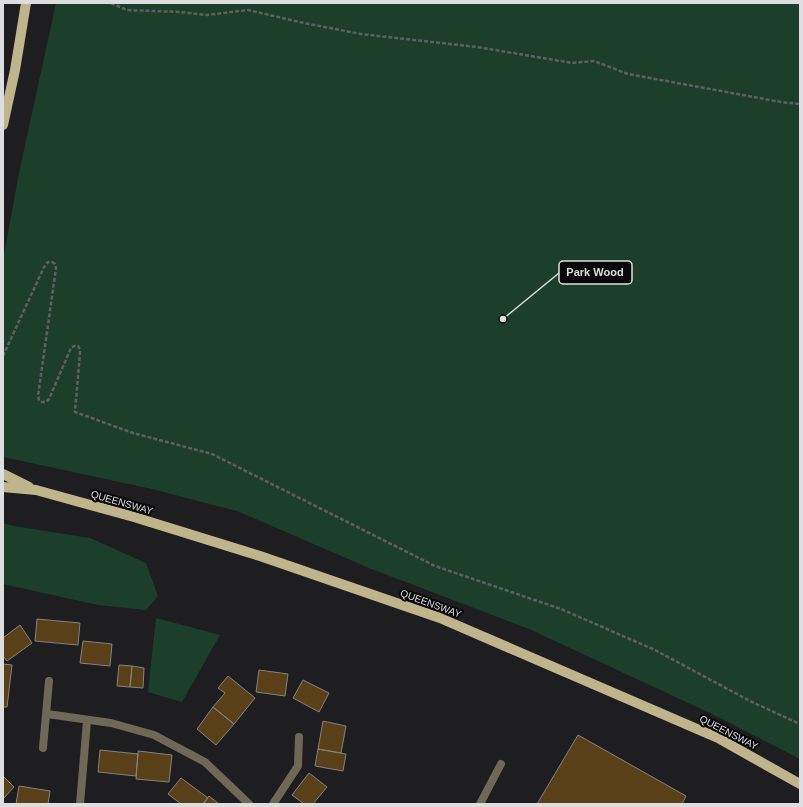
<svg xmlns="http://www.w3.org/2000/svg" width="803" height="807" font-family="Helvetica,sans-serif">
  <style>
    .green { fill: #1c3f2b }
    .building { fill: #5a4019; stroke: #85827f }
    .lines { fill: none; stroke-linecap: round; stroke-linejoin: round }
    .path { stroke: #5f5f61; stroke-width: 2.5; stroke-dasharray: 4 2; stroke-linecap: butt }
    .service { stroke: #6d6956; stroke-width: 8 }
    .minor { stroke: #6d6956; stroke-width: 8 }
    .primary { stroke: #beb58d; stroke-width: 10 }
    .labels { text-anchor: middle; stroke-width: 4; stroke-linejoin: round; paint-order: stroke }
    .street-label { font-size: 10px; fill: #dedee0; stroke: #08080a }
    .leader { fill: none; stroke: #dedee0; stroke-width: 1.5 }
    .callout-dot { fill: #dedee0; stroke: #08080a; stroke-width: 1.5 }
    .callout { fill: #08080a; stroke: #dedee0; stroke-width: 1.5 }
    .callout-label { font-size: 11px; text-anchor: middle; font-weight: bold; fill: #dedee0 }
  </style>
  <rect width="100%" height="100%" fill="#1e1e21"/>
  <path class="green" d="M56 3H800V759L712 714 529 629 369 568 237 511 152 489 3 457V260L19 173Z
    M3 523 13 526 90 538 146 563 158 596 146 610 98 605 3 584Z
    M156 618 220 635 182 702 148 692Z"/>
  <path class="building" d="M37 619 80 623 78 645 35 641Z
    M20 625 32 643 7 661 3 656V638Z
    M83 641 112 644 110 666 80 663Z
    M3 664 12 665 7 707H3Z
    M119 665 132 666 130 687 117 686Z
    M132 666 144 668 143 688 130 687Z
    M259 670 288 674 285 696 256 692Z
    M228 676 255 698 234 724 213 707 225 693 218 688Z
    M303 680 329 693 319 712 293 698Z
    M213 707 234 724 216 745 197 729Z
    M323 721 346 726 341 753 318 749Z
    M578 735 686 796 682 804H537Z
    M318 749 346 754 343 771 315 766Z
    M100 750 138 754 136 776 98 772Z
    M138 751 172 755 169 782 136 779Z
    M309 773 327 787 313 804H304L292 795Z
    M3 776 14 787 3 799Z
    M181 778 208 798 203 804H181L168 794Z
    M19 786 50 791 48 804H16Z
    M209 796 219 804H203Z"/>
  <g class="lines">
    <path class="path" d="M111 3 127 10 180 12 207 15 248 10 304 23 361 34 477 47 572 63 594 61 628 74 781 102 800 104
      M3 356 44 267 48 262H52L55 264 56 268 38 396 39 400 42 402H46L49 399 71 348 74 346H78L80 349V353L75 412 133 433 212 454 435 566 561 609 655 650 750 701 800 724"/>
    <path class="service" d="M480 804 501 764"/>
    <path class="minor" d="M47 714 111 723 154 735 205 762 249 804
      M43 748 49 681
      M80 804 87 721
      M273 804 298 766 299 737"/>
    <path class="primary" d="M3 125 15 70 26 3
      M3 474 29 487
      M3 487 36 490 134 517 260 556 440 618 718 738 800 784"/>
  </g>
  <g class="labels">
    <g class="street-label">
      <text transform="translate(122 502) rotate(16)" y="4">QUEENSWAY</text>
      <text transform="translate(431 603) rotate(20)" y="4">QUEENSWAY</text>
      <text transform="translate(729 732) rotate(27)" y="4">QUEENSWAY</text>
    </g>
  </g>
  <path class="leader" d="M503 319L559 273"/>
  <circle class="callout-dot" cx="503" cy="319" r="4"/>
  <rect class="callout" x="559" y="261" width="73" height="23" rx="4"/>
  <g class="callout-label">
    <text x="595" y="276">Park Wood</text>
  </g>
  <rect width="803" height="807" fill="none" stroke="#dedee0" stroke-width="8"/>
</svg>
